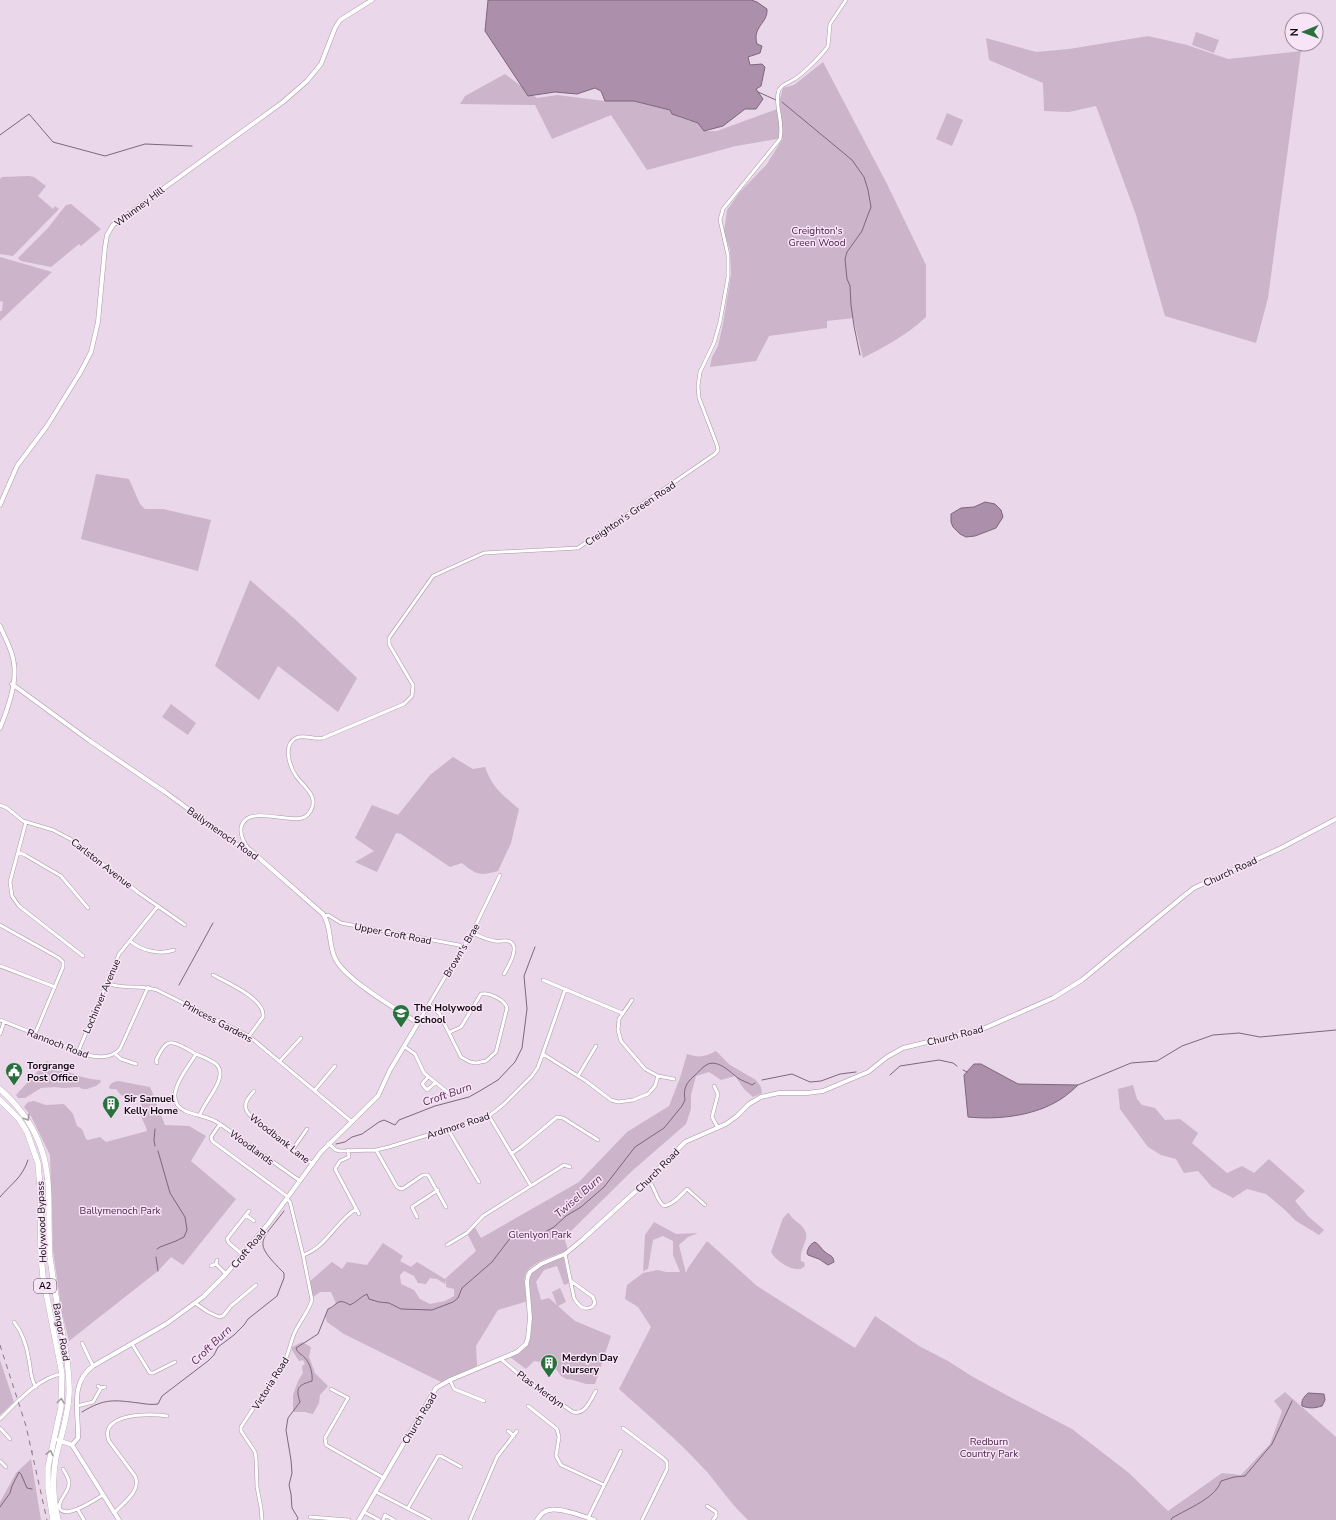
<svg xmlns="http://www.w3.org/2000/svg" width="1336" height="1520" font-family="'Nunito Sans',sans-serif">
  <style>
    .green { fill: #ccb4cb; fill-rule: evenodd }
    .water { fill: #ac8fab; stroke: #7d677c }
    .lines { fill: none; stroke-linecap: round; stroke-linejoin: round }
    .stream { stroke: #7d677c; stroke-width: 1 }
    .street-casing { stroke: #a997a8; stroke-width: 4 }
    .secondary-casing { stroke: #a997a8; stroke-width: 5 }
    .highway-casing { stroke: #a997a8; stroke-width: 6 }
    .street { stroke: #fff; stroke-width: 3 }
    .secondary { stroke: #fff; stroke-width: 4 }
    .highway { stroke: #fff; stroke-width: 5.5 }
    .rail { stroke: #857884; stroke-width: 1; stroke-dasharray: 5 5; stroke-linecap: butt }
    .oneway { stroke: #9f9d9f }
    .labels { text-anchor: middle; stroke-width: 3; stroke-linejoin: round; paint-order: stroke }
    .shield { fill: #f8e4f7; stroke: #564b55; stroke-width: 1 }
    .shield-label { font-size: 9px; font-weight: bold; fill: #100a10 }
    .street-label { font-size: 10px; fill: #100a10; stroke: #f8e4f7 }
    .park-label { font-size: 10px; fill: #461f46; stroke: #f8e4f7 }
    .poi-label { font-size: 10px; font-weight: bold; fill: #100a10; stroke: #f8e4f7; text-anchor: start }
    .water-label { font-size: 11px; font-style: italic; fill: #562e56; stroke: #f8e4f7 }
  </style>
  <rect width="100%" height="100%" fill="#ead7e9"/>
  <path class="green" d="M1196 32 1219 40 1214 53 1192 45Z
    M1148 36 1187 45 1228 59 1301 51 1268 298 1256 343 1165 316 1136 215 1096 106 1069 112 1044 111 1043 83 989 60 986 38 1036 52 1069 49Z
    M823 62 887 184 926 265V317C908 334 886 346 863 358L853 318 827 321V328L769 336 756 361 710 367 712 357 718 346 723 324 731 274 730 250 724 232 727 210 740 192 767 164 783 138 736 146 647 170 611 115 552 139 535 105 460 104 465 96 505 74 537 98 557 95 605 101H634L670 110 681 118 698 123 704 131H717L780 108V99L783 88 794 85Z
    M947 113 963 120 952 146 936 139Z
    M29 176 34 177 46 186 38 196 53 209 55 206 59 209 13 256 0 254V179L2 177Z
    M71 204 101 229 81 246 79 244 51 267 21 261 18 258 48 228 66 205Z
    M0 257 52 272 0 321V311H2L3 302 0 301Z
    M96 474 129 479 140 504 145 509H163L211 520 198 571 81 539Z
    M250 580 296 620 357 678 338 712 278 666 259 700 215 666Z
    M171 704 196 723 188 735 162 717Z
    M453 757 473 769 485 767C493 789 502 794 519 809L511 843 498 871C479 876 477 875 462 863L450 867 401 834 396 833 377 872 355 862 374 851 355 838 372 805 398 815 430 775Z
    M716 1051 730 1065 756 1080 761 1087 762 1093 753 1097 744 1089 735 1076 721 1080 709 1072 696 1076 691 1095V1109L686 1124 632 1171 570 1232 565 1240 568 1250C557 1255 528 1262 525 1276 523 1283 527 1294 528 1301L498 1310 476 1346 477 1366 441 1382 344 1334 327 1322 325 1316 328 1309 332 1307 336 1303 331 1292H320L313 1297 309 1282 332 1262 342 1269 347 1262 367 1265 383 1243 403 1256 400 1261 411 1267 417 1262 445 1279 476 1251 467 1233 474 1226 481 1238 579 1182 627 1132 669 1106 680 1078 687 1054C699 1058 705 1057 716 1051ZM404 1271 414 1276 418 1283 426 1284 430 1278 437 1279 445 1284 446 1280V1287L454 1289V1296L445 1301 430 1304 420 1299 414 1290 401 1284 400 1275Z
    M47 1061C63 1070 81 1079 100 1080L101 1082 96 1086 87 1089H82L79 1087 64 1088 54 1087 41 1088 25 1098H18L16 1095Z
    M118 1081 150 1087C156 1099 159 1112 165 1125L189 1126 206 1136 191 1161 236 1199 183 1265 171 1257 158 1271 69 1341 62 1313 53 1251 50 1155 31 1116 24 1107 28 1102 34 1101 46 1105 64 1104 73 1114 77 1126 82 1129 86 1139 88 1140 100 1137 106 1142 147 1131C146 1125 142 1121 141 1115 139 1108 144 1103 140 1096 132 1093 129 1099 123 1096 120 1095 118 1091 116 1089H110L109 1087C111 1083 113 1082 118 1081Z
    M1133 1085 1137 1099 1142 1105 1155 1108 1165 1120 1180 1119 1198 1133 1192 1143 1227 1173 1242 1166 1254 1173 1269 1159 1305 1191 1295 1201 1309 1217 1324 1230 1319 1235 1296 1221 1284 1209 1266 1194 1247 1189 1233 1198 1212 1187 1198 1171 1184 1173 1176 1159 1161 1155 1148 1147 1120 1109 1118 1089Z
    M788 1213H789C792 1221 804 1224 806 1233 808 1241 799 1250 801 1261L804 1262 805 1266 801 1269C791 1271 776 1261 771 1252L783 1218Z
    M654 1222 676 1234 698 1233 688 1237 679 1245 686 1273 688 1268 707 1241 757 1286 855 1348 875 1316 919 1346 948 1361 973 1377 1010 1397 1072 1429 1129 1473 1168 1511 1222 1473 1241 1475 1270 1444 1282 1411 1274 1401 1285 1392 1336 1437V1520H748C733 1506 721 1489 708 1473 681 1443 649 1416 619 1389L651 1327 638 1307 625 1299 627 1285 643 1273 658 1270 666 1272H680L673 1255V1241L663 1236 653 1240 648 1269 643 1271 645 1235Z
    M563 1256 569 1283 564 1285 557 1266 544 1270 536 1282 541 1300 549 1298 557 1305 552 1292 560 1288 566 1302 558 1306 575 1321 611 1336 595 1384H586L573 1380 566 1379 561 1376 556 1369 541 1362 534 1361 526 1369 510 1357 528 1345C531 1327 532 1310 530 1292 529 1287 527 1279 530 1274 536 1265 553 1260 563 1256Z
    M302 1342 311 1347 309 1357 315 1373 328 1386 320 1395 319 1403 313 1414 308 1413 306 1412H294L293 1410V1395L298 1381 303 1373 302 1366 305 1364 303 1360 299 1361 292 1350V1347Z
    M0 1360 14 1402 0 1415Z
    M31 1459 41 1520H0V1502L16 1473Z"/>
  <path class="water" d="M488 0H751L757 2 767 9C768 24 752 26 757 44L762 46 760 53 748 57 750 65 762 64 765 67 761 86 756 89 763 99 756 109H745L723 126 704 131 698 123 672 114 670 110 634 101H605L601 91 595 88 577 94 555 92 528 96 485 31Z
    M985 502 995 504 1001 510 1003 517 996 528 975 536 966 537 960 534 953 527 951 522V514L961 508 974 507Z
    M974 1064H981L1018 1084 1078 1085C1073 1090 1067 1095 1061 1099 1035 1116 998 1120 968 1117L964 1075Z
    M815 1242C820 1245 821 1249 825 1252 830 1256 833 1255 834 1262L828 1265 819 1259 808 1255 807 1253C808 1248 810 1244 815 1242Z
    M1308 1393 1324 1394 1325 1400 1322 1406C1315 1408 1310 1409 1302 1406 1301 1400 1304 1397 1308 1393Z"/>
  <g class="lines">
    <path class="stream" d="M758 92 776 100
      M782 102 852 160 864 177 868 190 871 207 866 220 862 231 847 252 845 259 847 279 850 286 851 305 854 326 860 355
      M0 135 29 114 53 142 105 156 145 144 192 146
      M179 985 213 923
      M963 1070 967 1072
      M890 1075 900 1066 939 1060 953 1063 957 1066
      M762 1080 792 1074 810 1082 821 1081 840 1074 856 1072
      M1078 1085 1131 1063 1157 1061 1182 1046 1213 1035 1239 1033 1260 1037 1336 1030
      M155 1129 154 1140 155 1146
      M336 1144 345 1142 352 1137 362 1134 379 1122 384 1120 395 1125 399 1120 435 1106 469 1097 478 1092 498 1080 515 1062 522 1048 527 1009 524 976 535 947
      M0 1197C12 1183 22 1178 28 1160
      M157 1249 160 1247 176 1241 184 1237 187 1230 185 1217 170 1193 158 1151
      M156 1257 158 1271
      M82 1412C105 1398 114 1400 139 1403 146 1404 151 1405 158 1404L162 1396 208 1361 214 1355 218 1347 234 1335 244 1325 248 1319 277 1296 284 1278V1273C252 1241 260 1243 284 1211
      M32 1452V1451
      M0 1507 10 1493 12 1486 19 1472 21 1474 27 1488 32 1489
      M297 1520 298 1518 292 1508 291 1494 289 1485 292 1473 291 1460 286 1430 288 1418 300 1402C295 1387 299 1385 312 1381 313 1374 310 1363 305 1358 302 1354 298 1354 296 1348L318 1334 328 1309C338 1305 337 1297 350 1305 357 1302 360 1297 367 1294L369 1299 379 1302 389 1303 401 1309 432 1310 453 1302 458 1298 462 1288 492 1262 511 1237 517 1234H525L536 1237 554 1227 566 1216 581 1207 604 1187 635 1147 664 1128 682 1106 685 1100C683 1089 686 1083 694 1076 699 1072 702 1067 708 1064 719 1060 730 1072 738 1078 742 1081 747 1082 752 1085L755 1083
      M1171 1520 1172 1518C1187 1509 1216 1498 1221 1481L1234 1477 1245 1476 1272 1444 1292 1401"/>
    <defs>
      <path id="street" d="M0 805 7 808 23 821 53 830 74 841 139 893 185 925
        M26 822 10 882 12 896 19 906 83 956
        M250 850C245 845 240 836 241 828 245 804 287 823 302 818 306 817 309 814 311 810 319 796 303 786 296 776 290 767 282 745 296 738 304 734 314 740 323 738L404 704 412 696 413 685 390 646 389 643V638L433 576 484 553 578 548 715 454 718 450 717 445 699 398 698 386 700 372 714 343 720 322 728 277V255L720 220 723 209 780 139C784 122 775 107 778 93 779 86 786 84 791 81 800 77 819 58 826 49L828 46 830 24 846 0
        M18 852 25 855 61 876 88 908
        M325 916 328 915 341 923 459 945 463 947
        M0 925 59 958 63 962V967L35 1034
        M472 933C479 936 487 940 495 941 500 942 504 940 508 941 522 944 508 967 504 974
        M130 941C142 951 160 955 174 950
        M0 966 55 987
        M213 975C226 982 266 999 263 1017L249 1036
        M543 980 622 1013
        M107 983C123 990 140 984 157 990L249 1036 352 1122
        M632 1000 619 1019 618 1030 621 1041 645 1069 658 1076 674 1079
        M429 1005 439 1013 461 1057 470 1062 476 1063 486 1061 496 1052 507 1008C505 1000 489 992 481 994L461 1027 450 1032
        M0 1020 88 1055C98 1058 112 1058 120 1049L148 987
        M418 1023 455 960 472 933 500 875
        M0 1034 4 1022
        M405 1047 415 1054 424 1073 451 1095
        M78 1052 119 954 158 906
        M115 1054 121 1059 136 1064
        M543 1054 586 1081 611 1100 618 1102 633 1100 648 1094 655 1086 658 1076
        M280 1061 301 1038
        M157 1063 156 1060C159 1055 162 1047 167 1044 173 1039 190 1051 196 1054
        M578 1076 596 1046
        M428 1077 422 1084 427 1090 435 1083
        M714 1086 718 1094 712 1117 718 1128
        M315 1090 335 1066
        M254 1091C250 1096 244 1101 246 1109 249 1121 300 1154 313 1164
        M200 1115C204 1101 230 1077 216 1064 211 1060 203 1057 196 1054 188 1068 160 1099 185 1111 197 1116 209 1116 220 1124
        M489 1116 531 1186
        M449 1129 450 1133 479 1182
        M328 1143 336 1150 340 1151 376 1150 389 1147 489 1116 504 1104 532 1076 538 1067 565 990
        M293 1149 307 1129
        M348 1150 349 1157 340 1161 335 1169 359 1214
        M376 1150 397 1187 401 1189 404 1188 423 1175H428L446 1207
        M511 1154 521 1147 557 1117 563 1118 598 1140
        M648 1180C656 1188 655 1199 664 1206 673 1205 681 1195 687 1189L705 1205
        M288 1197 212 1141 211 1137 220 1124 300 1181
        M246 1215 254 1221
        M417 1217 412 1207 438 1190
        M447 1245 467 1233 483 1216 564 1165 570 1167
        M565 1254 574 1298C578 1305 583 1311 592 1307L595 1303 593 1297 571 1281
        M243 1255 229 1243 227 1239 249 1211
        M303 1255C326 1248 336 1221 356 1209
        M216 1264 226 1274
        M211 1266 216 1264 217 1260
        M195 1303 208 1312 219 1317 223 1316 231 1306 256 1285
        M14 1322C22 1332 27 1347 29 1360 31 1369 30 1379 36 1387
        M82 1343 93 1366
        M132 1344 150 1373H153L175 1362
        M501 1359 524 1379 573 1412C586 1415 590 1400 596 1391
        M450 1380 454 1389 484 1401
        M98 1386 101 1388 105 1387
        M331 1389 348 1398 325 1438 326 1445 384 1478
        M77 1406 93 1402 101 1388
        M528 1406 557 1429 559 1437 556 1456 561 1465 604 1485
        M0 1419C16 1403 39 1377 62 1374
        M0 1428 10 1439
        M623 1428 663 1458 667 1462V1469L642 1520
        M508 1431 514 1436
        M0 1461 6 1467
        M63 1469C65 1473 69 1478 69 1483 69 1491 62 1496 60 1503 59 1505 59 1507 60 1509 67 1519 96 1499 103 1495
        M376 1492 430 1520
        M707 1506 716 1512V1516L713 1520
        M408 1508 438 1456H441L461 1467
        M78 1510 84 1520
        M364 1512 379 1520
        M114 1513C123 1503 142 1491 135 1476L109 1441C98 1413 150 1413 167 1416
        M310 1517 349 1520
        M588 1518 621 1451
        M262 1520 261 1508 257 1487 256 1458 255 1452 241 1431V1427L284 1362C289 1353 290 1344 294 1334 299 1322 308 1313 312 1300L303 1255 290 1202 287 1199
        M383 1520 385 1515 394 1520
        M470 1520 497 1457 517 1431"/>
      <path id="secondary" d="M0 505 17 466 47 426 80 373 91 352 98 322 105 247 107 235 113 225 283 102 307 81 321 64 335 28 340 20 372 0
        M0 626C5 638 13 651 14 664 17 682 7 711 0 728
        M12 684 90 741 165 792 246 851 250 850 323 914C332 927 328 944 335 958 344 979 398 1010 418 1023L390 1070 378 1096 321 1152 268 1224 226 1274 203 1297 166 1324 93 1366C69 1383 79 1413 78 1438L72 1445
        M58 1440 72 1445 119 1520
        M359 1520 436 1388 450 1380 517 1352 526 1344 528 1338 530 1318 527 1282 528 1276 530 1272 541 1264 565 1254 582 1240 648 1180 685 1142 726 1124 737 1116 749 1104 761 1097 779 1093H807L823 1091 868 1072 887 1057 903 1048 985 1028 1053 998 1082 980 1185 895 1194 888 1281 848 1336 819
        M537 1520C540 1515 544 1511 549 1510 560 1507 583 1516 594 1520"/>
      <path id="highway" d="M0 1089C19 1106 33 1124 41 1148 53 1181 47 1222 50 1257 53 1280 57 1303 61 1325 65 1348 70 1371 69 1395 68 1416 61 1436 56 1457 52 1478 53 1499 58 1520
        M0 1100 19 1119 27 1132 38 1163 40 1187 41 1256 43 1277 62 1374 61 1407 48 1467V1488L53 1520"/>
    </defs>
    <use href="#street" class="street-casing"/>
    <use href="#secondary" class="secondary-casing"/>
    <use href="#highway" class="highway-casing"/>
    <use href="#street" class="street"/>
    <use href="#secondary" class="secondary"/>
    <use href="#highway" class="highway"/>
    <path class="rail" d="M0 1345 26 1426 47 1520"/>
  </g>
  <defs><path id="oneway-chevron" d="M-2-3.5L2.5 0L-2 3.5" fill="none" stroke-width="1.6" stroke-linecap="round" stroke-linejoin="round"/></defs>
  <g class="oneway">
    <use href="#oneway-chevron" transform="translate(27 1118) rotate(56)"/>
    <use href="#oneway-chevron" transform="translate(61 1401) rotate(-83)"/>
    <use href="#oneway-chevron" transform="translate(50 1453) rotate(-77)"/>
  </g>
  <defs>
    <symbol id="school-pin" viewBox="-11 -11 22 30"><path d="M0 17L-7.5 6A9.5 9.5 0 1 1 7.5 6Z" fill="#28703d" stroke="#f8e4f7"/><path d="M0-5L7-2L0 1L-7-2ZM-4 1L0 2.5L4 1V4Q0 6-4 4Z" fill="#fff"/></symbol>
    <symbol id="civic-pin" viewBox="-11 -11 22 30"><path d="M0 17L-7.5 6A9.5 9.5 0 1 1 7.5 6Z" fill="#28703d" stroke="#f8e4f7"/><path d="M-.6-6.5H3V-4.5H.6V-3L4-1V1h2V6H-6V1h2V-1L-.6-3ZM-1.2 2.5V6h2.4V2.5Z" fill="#fff"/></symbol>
    <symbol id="building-pin" viewBox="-11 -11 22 30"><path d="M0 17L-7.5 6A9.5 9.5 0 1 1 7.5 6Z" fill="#28703d" stroke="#f8e4f7"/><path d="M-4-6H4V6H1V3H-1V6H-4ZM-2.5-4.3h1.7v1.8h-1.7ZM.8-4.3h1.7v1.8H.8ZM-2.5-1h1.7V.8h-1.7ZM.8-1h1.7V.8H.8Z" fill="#fff"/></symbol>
  </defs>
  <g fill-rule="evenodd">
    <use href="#school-pin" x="391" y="1003" width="20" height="27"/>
    <use href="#civic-pin" x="4" y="1061" width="20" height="27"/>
    <use href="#building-pin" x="101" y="1094" width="20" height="27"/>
    <use href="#building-pin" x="539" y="1353" width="20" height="27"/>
  </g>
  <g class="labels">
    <rect class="shield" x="34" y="1279" width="22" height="14" rx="3"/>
    <g class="shield-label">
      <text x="45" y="1289">A2</text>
    </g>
    <g class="street-label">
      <text transform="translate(139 206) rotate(-37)" y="4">Whinney Hill</text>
      <text transform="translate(630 513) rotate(-34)" y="4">Creighton's Green Road</text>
      <text transform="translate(223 833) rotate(35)" y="4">Ballymenoch Road</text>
      <text transform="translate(102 863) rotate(38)" y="4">Carlston Avenue</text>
      <text transform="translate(1230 871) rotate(-25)" y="4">Church Road</text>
      <text transform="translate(393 933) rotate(11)" y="4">Upper Croft Road</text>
      <text transform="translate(461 950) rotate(-59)" y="4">Brown's Brae</text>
      <text transform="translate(101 996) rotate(-67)" y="4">Lochinver Avenue</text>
      <text transform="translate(218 1021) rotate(28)" y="4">Princess Gardens</text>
      <text transform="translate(955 1035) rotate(-14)" y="4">Church Road</text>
      <text transform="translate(58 1043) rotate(21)" y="4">Rannoch Road</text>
      <text transform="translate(458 1125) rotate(-18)" y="4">Ardmore Road</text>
      <text transform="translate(280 1138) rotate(38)" y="4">Woodbank Lane</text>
      <text transform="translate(252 1147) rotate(36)" y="4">Woodlands</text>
      <text transform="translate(657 1170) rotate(-45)" y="4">Church Road</text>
      <text transform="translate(41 1222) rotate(-92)" y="4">Holywood Bypass</text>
      <text transform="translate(248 1248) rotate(-50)" y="4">Croft Road</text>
      <text transform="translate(62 1332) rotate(80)" y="4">Bangor Road</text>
      <text transform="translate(270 1383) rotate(-58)" y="4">Victoria Road</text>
      <text transform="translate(541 1389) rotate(36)" y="4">Plas Merdyn</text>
      <text transform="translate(419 1418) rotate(-59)" y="4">Church Road</text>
    </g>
    <g class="park-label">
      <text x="817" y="234">Creighton's<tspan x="817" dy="12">Green Wood</tspan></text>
      <text x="120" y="1214">Ballymenoch Park</text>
      <text x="540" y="1238">Glenlyon Park</text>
      <text x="989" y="1445">Redburn<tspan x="989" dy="12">Country Park</tspan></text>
    </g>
    <g class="poi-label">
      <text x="414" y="1011">The Holywood<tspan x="414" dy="12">School</tspan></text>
      <text x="27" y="1069">Torgrange<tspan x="27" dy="12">Post Office</tspan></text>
      <text x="124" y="1102">Sir Samuel<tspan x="124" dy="12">Kelly Home</tspan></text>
      <text x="562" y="1361">Merdyn Day<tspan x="562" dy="12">Nursery</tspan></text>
    </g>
    <g class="water-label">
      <text transform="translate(447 1094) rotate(-19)" y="4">Croft Burn</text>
      <text transform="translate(578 1196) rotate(-41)" y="4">Twisel Burn</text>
      <text transform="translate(211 1345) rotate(-44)" y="4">Croft Burn</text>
    </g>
  </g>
  <g transform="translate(1304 32) rotate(269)"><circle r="19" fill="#f8e4f7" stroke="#9b8d9b"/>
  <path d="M0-3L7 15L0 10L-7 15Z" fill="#28703d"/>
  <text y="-6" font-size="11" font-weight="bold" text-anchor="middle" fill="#100a10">N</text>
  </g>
</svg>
